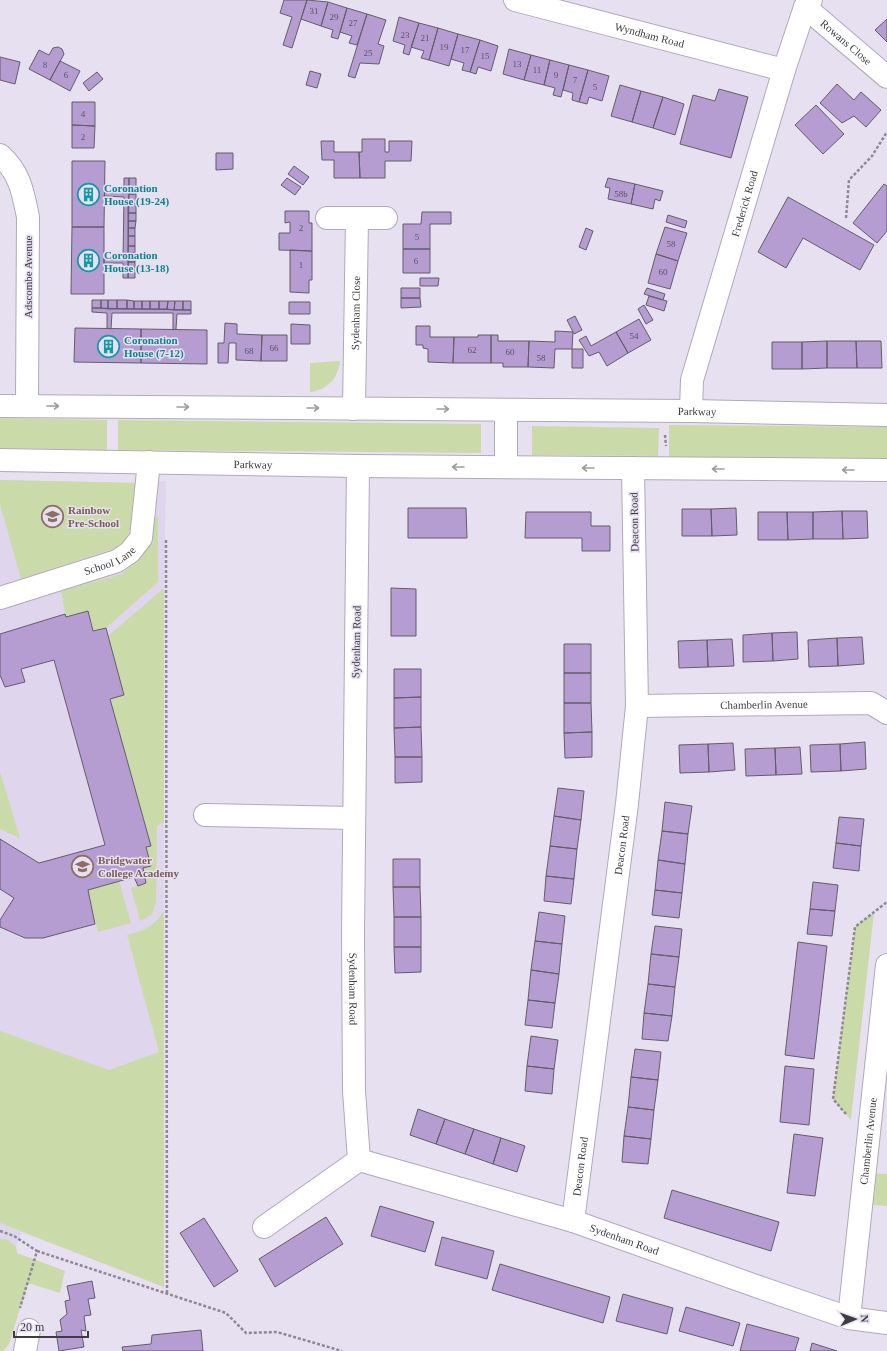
<svg xmlns="http://www.w3.org/2000/svg" width="887" height="1351" font-family="'Times New Roman',serif">
  <style>
    .built { fill: #dfd5ec }
    .green { fill: #cadba9 }
    .building { fill: #b59dd1; stroke: #635d6a }
    .lines { fill: none; stroke-linecap: round; stroke-linejoin: round }
    .minor-casing { stroke: #b0a9b8; stroke-width: 24 }
    .path { stroke: #8d8894; stroke-width: 2.5; stroke-dasharray: 3 2; stroke-linecap: butt }
    .minor { stroke: #fff; stroke-width: 22 }
    .oneway { stroke: #9e9da0 }
    .labels { text-anchor: middle; stroke-width: 3; stroke-linejoin: round; paint-order: stroke }
    .number-label { font-size: 9px; fill: #5c5466 }
    .street-label { font-size: 11px; fill: #3e3b42; stroke: #e7e0f0 }
    .culture-label { font-size: 11px; font-weight: bold; fill: #0d838f; stroke: #e7e0f0; text-anchor: start }
    .education-label { font-size: 11px; font-weight: bold; fill: #785e54; stroke: #e7e0f0; text-anchor: start }
  </style>
  <rect width="100%" height="100%" fill="#e7e0f0"/>
  <path class="built" d="M0 480 139 483 166 481 164 588V1287L22 1232 16 1247 17 1260 0 1298Z"/>
  <path class="green" d="M340 361C338 378 328 390 310 392V363Z
    M0 418 107 420V450L0 448Z
    M118 420 481 424V453L118 450Z
    M669 425 887 427V458L669 457Z
    M532 426 659 428 658 456 532 455Z
    M0 480 139 483C136 507 136 529 119 547L21 579 0 504Z
    M152 515 158 517V582L106 628 93 631 66 617 61 591 122 574 136 561Z
    M164 588V822L157 826 156 903 152 914 140 921 131 888 146 883 143 868 151 866 146 847 151 845 110 699 124 694 108 636Z
    M0 772 20 838 0 829Z
    M119 881 131 923 98 932 88 890Z
    M164 911V1287L0 1223V1031L109 1070 159 1052 127 935C145 930 153 927 164 911Z
    M874 912 851 1119V1120L833 1099 855 927Z
    M864 1173 887 1174V1206L861 1204Z
    M0 1239 8 1240 16 1247 17 1253 65 1271 60 1293 28 1283 9 1344 3 1351H0Z"/>
  <path class="building" d="M284 0H307L292 48 283 45 292 17 280 13Z
    M307 0 328 2 321 26 301 19Z
    M328 2 347 8 338 39 331 37 333 30 321 26Z
    M347 8 367 14 357 45 349 43 352 36 340 32Z
    M367 14 386 20 378 44 384 46 379 64 360 63 355 78 348 76Z
    M399 17 419 23 409 55 403 53 405 45 393 41Z
    M887 19V42L875 30Z
    M419 23 438 28 429 60 421 58 424 51 411 47Z
    M438 28 458 34 449 66 429 60Z
    M458 34 480 40 470 72 462 70 464 63 451 59Z
    M480 40 498 46 491 71 478 67 476 74 470 72Z
    M58 47 62 49 64 54 50 80 29 69 39 50 49 55 53 48Z
    M509 49 531 55 524 80 503 74Z
    M531 55 550 60 544 85 524 80Z
    M0 57 20 62 15 84 0 80Z
    M550 60 569 65 561 97 553 95 555 88 544 85Z
    M60 61 80 71 70 91 50 80Z
    M569 65 588 70 579 102 572 100 573 93 563 90Z
    M588 70 609 76 602 101 589 97 587 104 579 102Z
    M310 71 321 74 317 88 306 85Z
    M97 72 103 79 89 91 83 83Z
    M837 84 854 100 861 92 881 110 866 127 854 116 842 123 820 103Z
    M620 85 641 91 632 122 611 116Z
    M719 89 748 97 731 158 680 144 693 95 715 101Z
    M641 91 663 97 653 128 632 122Z
    M663 97 684 104 675 135 653 128Z
    M72 102H95V126L72 125Z
    M816 105 844 134 823 154 795 125Z
    M72 125 95 126 94 148H72Z
    M362 139H385V152H389V141H412L411 161H385V178H360L359 152H362Z
    M321 141H334V152H359L360 178H334V160H322Z
    M216 153H233V169L216 170Z
    M72 161H105L104 227H72Z
    M294 166 309 177 303 185 288 174Z
    M124 178H129L128 278H123V263H104V259H123L124 197 104 196 105 192H124Z
    M129 178H136V187H129Z
    M287 178 301 187 295 195 281 185Z
    M608 178 635 184 631 204 608 199 610 188 605 187Z
    M635 184 663 191 660 201 655 199 653 209 631 204Z
    M884 184 887 186V231L877 243 853 223Z
    M129 187H136V194H129Z
    M129 194H136V204H128Z
    M788 197 874 245 860 270 803 238 786 268 758 252Z
    M128 204H136V213H128Z
    M285 211H309V223H312V251L279 250V233H290V222L285 223Z
    M422 212H451V224H430V249H403V224H421Z
    M128 213H136V221H128Z
    M668 215 687 221 685 228 666 222Z
    M128 221H136L135 228H128Z
    M72 227H104V294H71Z
    M665 227 687 233 678 261 656 254Z
    M128 228H135V236H128Z
    M586 228 593 231 586 250 579 247Z
    M128 236H135V246H128Z
    M128 246H135V253H128Z
    M403 249H430V273H403Z
    M290 250 312 251V280H309V293L290 292Z
    M128 253H135V262H128Z
    M656 254 678 261 670 289 648 283Z
    M128 262H135V270H128Z
    M128 270H135V278H128Z
    M420 278H439L438 286H420Z
    M401 288H420V298H401Z
    M647 288 665 294 663 300 644 294Z
    M649 296 667 301 664 311 646 305Z
    M401 298H420L421 307 401 308Z
    M92 300H101V308H92Z
    M101 300H108V309L101 308Z
    M108 300H117V309H108Z
    M117 300H127V309H117Z
    M127 300 134 301V309H127Z
    M134 301H142V309H134Z
    M142 301H150V309H142Z
    M150 301H159V309H150Z
    M159 301H168L167 309H159Z
    M168 301H175L174 310 167 309Z
    M175 301H183V310H174Z
    M183 301H191V310H183Z
    M289 302H310V314H289Z
    M644 305 653 320 646 324 638 309Z
    M92 308 191 310V314H177L176 329 173 330V313H112L111 329 107 328V313L92 312Z
    M575 316 582 330 574 334 567 320Z
    M639 319 651 340 628 353 616 332Z
    M225 323 237 324V334L262 335 261 361 236 360V343H229L228 363H218V343H224Z
    M291 324 310 325V344H291Z
    M416 326H430V337H454L453 363 428 362V349L423 348V345H416Z
    M75 328 141 329V363L74 362Z
    M141 329 207 330V364L141 363Z
    M555 331 573 332 572 349H555L554 368 528 367 529 341 555 342Z
    M616 332 628 353 607 366 599 352 589 356 579 340 586 336 591 346Z
    M262 335H287V361H261Z
    M478 335H491V363H453L454 337H478Z
    M491 335H498V341H529L528 367H503V363H491Z
    M827 341H856L857 368H827Z
    M827 341V368L802 369V342Z
    M856 341H881L882 368H857Z
    M772 342H802V369H772Z
    M572 349H583V368H572Z
    M408 508H466L467 538H408Z
    M736 508 737 535 712 536 711 509Z
    M682 509H711L712 536H682Z
    M842 511H867L868 538 843 539Z
    M842 511 843 539H813V512Z
    M526 512H591V526H610V551H582V538H525Z
    M758 512H787L788 540H758Z
    M787 512H813V539L788 540Z
    M391 588 416 589V636H391Z
    M88 611 93 631 106 628 124 695 110 699 151 846 146 847 151 866 143 868 146 883 138 886 134 877 88 890 95 924 43 938H25L0 927V920L14 898 0 889V839L39 863 105 845 54 660 21 669 25 682 5 687 0 675V634L65 614 66 617Z
    M797 632 798 659 773 661 772 633Z
    M772 633 773 661 743 662V635Z
    M862 637 864 664 838 666 837 638Z
    M837 638 838 666 809 667 808 640Z
    M732 639 734 666 708 667 707 640Z
    M707 640 708 667 679 668 678 641Z
    M564 644H591V673H564Z
    M394 669H421V697L394 698Z
    M564 673H591V703H564Z
    M421 697V727L394 728V698Z
    M564 703H591L592 732 564 733Z
    M421 727 422 757H395L394 728Z
    M592 732V757L565 758 564 733Z
    M865 742 866 769 841 771 840 744Z
    M733 743 735 770 709 772 708 744Z
    M708 744 709 772 680 773 679 745Z
    M840 744 841 771 811 772 810 745Z
    M800 747 802 774 776 775 775 748Z
    M775 748 776 775 746 776 745 749Z
    M395 757H422V782L395 783Z
    M558 788 584 791 581 820 554 816Z
    M665 802 692 806 688 834 662 831Z
    M554 816 581 820 577 849 550 846Z
    M839 817 864 819 861 846 836 843Z
    M662 831 688 834 685 864 658 860Z
    M836 843 861 846 859 871 833 868Z
    M550 846 577 849 574 879 546 876Z
    M393 859H420V887H393Z
    M658 860 685 864 682 893 655 890Z
    M546 876 574 879 571 904 544 901Z
    M813 882 838 885 835 911 810 909Z
    M393 887H420L421 917H394Z
    M655 890 682 893 679 918 652 915Z
    M810 909 835 911 832 936 807 934Z
    M539 912 565 916 562 944 535 941Z
    M394 917H421V947H394Z
    M655 926 682 929 679 957 651 954Z
    M535 941 562 944 559 974 531 970Z
    M798 942 827 946 814 1059 785 1055Z
    M394 947H421V972L395 973Z
    M651 954 679 957 675 987 648 984Z
    M531 970 559 974 555 1003 528 1000Z
    M648 984 675 987 672 1016 644 1013Z
    M528 1000 555 1003 552 1028 525 1025Z
    M644 1013 672 1016 668 1041 642 1039Z
    M531 1036 558 1040 554 1069 527 1066Z
    M635 1049 661 1052 658 1080 631 1077Z
    M527 1066 554 1069 552 1094 525 1091Z
    M785 1066 814 1069 809 1125 780 1122Z
    M631 1077 658 1080 654 1110 628 1107Z
    M628 1107 654 1110 651 1139 624 1136Z
    M418 1109 445 1119 436 1144 410 1135Z
    M445 1119 474 1129 465 1154 436 1144Z
    M474 1129 501 1138 493 1164 465 1154Z
    M794 1134 823 1138 815 1196 787 1193Z
    M624 1136 651 1139 648 1164 622 1162Z
    M501 1138 525 1146 517 1172 493 1164Z
    M672 1190 779 1222 771 1251 664 1218Z
    M380 1206 434 1222 425 1252 371 1236Z
    M326 1217 343 1244 275 1287 259 1259Z
    M204 1218 238 1271 214 1287 180 1233Z
    M442 1237 494 1251 487 1279 435 1265Z
    M500 1264 610 1297 603 1323 492 1290Z
    M92 1281 95 1298 88 1299 91 1315 84 1316 86 1331 81 1330 84 1347 59 1351 56 1332 62 1331 60 1320 67 1314 65 1301 70 1300 67 1286Z
    M623 1294 673 1308 667 1334 616 1321Z
    M686 1307 740 1323 733 1346 679 1331Z
    M747 1324 799 1338 795 1351H740Z
    M201 1330 203 1351H123L122 1347 151 1344 152 1335Z
    M812 1343 837 1351H810Z"/>
  <g class="lines">
    <defs>
      <g id="minor">
        <path id="s1" d="M515 0 784 70"/>
        <path id="s2" d="M805 7 887 77"/>
        <path d="M0 155C20 173 23 192 28 217L27 406"/>
        <path d="M327 218H386"/>
        <path id="s3" d="M0 406 691 411 887 415"/>
        <path id="s4" d="M354 409 357 218"/>
        <path id="s5" d="M691 411 692 380 784 70 805 7 811 0"/>
        <path id="s6" d="M0 460 358 466 887 470"/>
        <path id="s7" d="M358 466 353 934 354 1091 359 1160"/>
        <path d="M506 467V410"/>
        <path id="s8" d="M0 598 117 561 130 552 141 538 149 462"/>
        <path id="s9" d="M637 706 871 703 887 713"/>
        <path d="M205 815 354 818"/>
        <path id="s10" d="M359 1160 573 1221 753 1285 849 1318 887 1323"/>
        <path id="s11" d="M573 1221 627 804 637 706 633 468"/>
        <path d="M264 1227 359 1160"/>
        <path id="s12" d="M849 1318 887 965"/>
        <path d="M25 1351 29 1330"/>
      </g>
    </defs>
    <use href="#minor" class="minor-casing"/>
    <path class="path" d="M846 218 849 180 872 156 887 132
      M665 435 666 446
      M166 540 167 1294
      M846 1114 833 1099 855 927 887 902
      M0 1231 14 1236 37 1251 20 1308
      M37 1251 226 1313 246 1333 277 1332 342 1351"/>
    <use href="#minor" class="minor"/>
  </g>
  <defs><path id="oneway-shaft" d="M-6 0H5M1.5-3L5.5 0L1.5 3" fill="none" stroke-width="1.6" stroke-linecap="round" stroke-linejoin="round"/></defs>
  <g class="oneway">
    <use href="#oneway-shaft" transform="translate(53 406)"/>
    <use href="#oneway-shaft" transform="translate(183 407)"/>
    <use href="#oneway-shaft" transform="translate(313 408)"/>
    <use href="#oneway-shaft" transform="translate(443 409)"/>
    <use href="#oneway-shaft" transform="translate(458 467) rotate(-180)"/>
    <use href="#oneway-shaft" transform="translate(588 468) rotate(-180)"/>
    <use href="#oneway-shaft" transform="translate(718 469) rotate(-180)"/>
    <use href="#oneway-shaft" transform="translate(848 470) rotate(-180)"/>
  </g>
  <defs>
    <symbol id="building-ring" viewBox="-11 -11 22 22"><circle r="9.5" fill="#e7e0f0" stroke="#0f9aa8" stroke-width="1.5"/><path d="M-4-6H4V6H1V3H-1V6H-4ZM-2.5-4.3h1.7v1.8h-1.7ZM.8-4.3h1.7v1.8H.8ZM-2.5-1h1.7V.8h-1.7ZM.8-1h1.7V.8H.8Z" fill="#0f9aa8"/></symbol>
    <symbol id="school-ring" viewBox="-11 -11 22 22"><circle r="9.5" fill="#e7e0f0" stroke="#8d6e63" stroke-width="1.5"/><path d="M0-5L7-2L0 1L-7-2ZM-4 1L0 2.5L4 1V4Q0 6-4 4Z" fill="#8d6e63"/></symbol>
  </defs>
  <g fill-rule="evenodd">
    <use href="#building-ring" x="76" y="182" width="25" height="25"/>
    <use href="#building-ring" x="76" y="248" width="25" height="25"/>
    <use href="#building-ring" x="96" y="334" width="25" height="25"/>
    <use href="#school-ring" x="40" y="504" width="25" height="25"/>
    <use href="#school-ring" x="70" y="854" width="25" height="25"/>
  </g>
  <g class="labels">
    <g class="number-label">
      <text x="314" y="14">31</text>
      <text x="334" y="20">29</text>
      <text x="353" y="26">27</text>
      <text x="405" y="38">23</text>
      <text x="425" y="41">21</text>
      <text x="444" y="50">19</text>
      <text x="465" y="53">17</text>
      <text x="368" y="56">25</text>
      <text x="485" y="59">15</text>
      <text x="517" y="67">13</text>
      <text x="45" y="68">8</text>
      <text x="537" y="73">11</text>
      <text x="66" y="78">6</text>
      <text x="556" y="78">9</text>
      <text x="575" y="83">7</text>
      <text x="595" y="90">5</text>
      <text x="83" y="117">4</text>
      <text x="83" y="140">2</text>
      <text x="621" y="197">58b</text>
      <text x="301" y="231">2</text>
      <text x="417" y="240">5</text>
      <text x="671" y="247">58</text>
      <text x="416" y="264">6</text>
      <text x="301" y="268">1</text>
      <text x="663" y="275">60</text>
      <text x="634" y="339">54</text>
      <text x="274" y="351">66</text>
      <text x="472" y="353">62</text>
      <text x="249" y="354">68</text>
      <text x="510" y="355">60</text>
      <text x="541" y="361">58</text>
    </g>
    <g class="street-label">
      <text dy="4" stroke="none"><textPath href="#s1" startOffset="139">Wyndham Road</textPath></text>
      <text dy="4" stroke="none"><textPath href="#s2" startOffset="54">Rowans Close</textPath></text>
      <text dy="4" stroke="none"><textPath href="#s5" startOffset="215">Frederick Road</textPath></text>
      <text transform="translate(28 277) rotate(-90)" y="4">Adscombe Avenue</text>
      <text dy="4" stroke="none"><textPath href="#s4" startOffset="96">Sydenham Close</textPath></text>
      <text dy="4" stroke="none"><textPath href="#s3" startOffset="697">Parkway</textPath></text>
      <text dy="4" stroke="none"><textPath href="#s6" startOffset="253">Parkway</textPath></text>
      <text transform="translate(634 522) rotate(-91)" y="4">Deacon Road</text>
      <text dy="4" stroke="none"><textPath href="#s8" startOffset="116">School Lane</textPath></text>
      <text transform="translate(356 642) rotate(-89)" y="4">Sydenham Road</text>
      <text dy="4" stroke="none"><textPath href="#s9" startOffset="127">Chamberlin Avenue</textPath></text>
      <text dy="4" stroke="none"><textPath href="#s11" startOffset="379">Deacon Road</textPath></text>
      <text dy="4" stroke="none"><textPath href="#s7" startOffset="523">Sydenham Road</textPath></text>
      <text dy="4" stroke="none"><textPath href="#s12" startOffset="178">Chamberlin Avenue</textPath></text>
      <text dy="4" stroke="none"><textPath href="#s11" startOffset="55">Deacon Road</textPath></text>
      <text dy="4" stroke="none"><textPath href="#s10" startOffset="277">Sydenham Road</textPath></text>
    </g>
    <g class="culture-label">
      <text x="104" y="192">Coronation<tspan x="104" dy="13">House (19-24)</tspan></text>
      <text x="104" y="259">Coronation<tspan x="104" dy="13">House (13-18)</tspan></text>
      <text x="124" y="344">Coronation<tspan x="124" dy="13">House (7-12)</tspan></text>
    </g>
    <g class="education-label">
      <text x="68" y="514">Rainbow<tspan x="68" dy="13">Pre-School</tspan></text>
      <text x="98" y="864">Bridgwater<tspan x="98" dy="13">College Academy</tspan></text>
    </g>
  </g>
  <g transform="translate(855 1319) rotate(88)" stroke="#e7e0f0" stroke-width="3" paint-order="stroke">
  <path d="M0-3L7 15L0 10L-7 15Z" fill="#3e3b42"/>
  <text y="-6" font-size="11" font-weight="bold" text-anchor="middle" fill="#3e3b42">N</text>
  </g>
  <path d="M14 1331v6h74v-6" fill="none" stroke="#3e3b42" stroke-width="2"/>
  <text x="20" y="1331" font-size="12" fill="#3e3b42" stroke="#e7e0f0" stroke-width="3" paint-order="stroke">20 m</text>
</svg>
